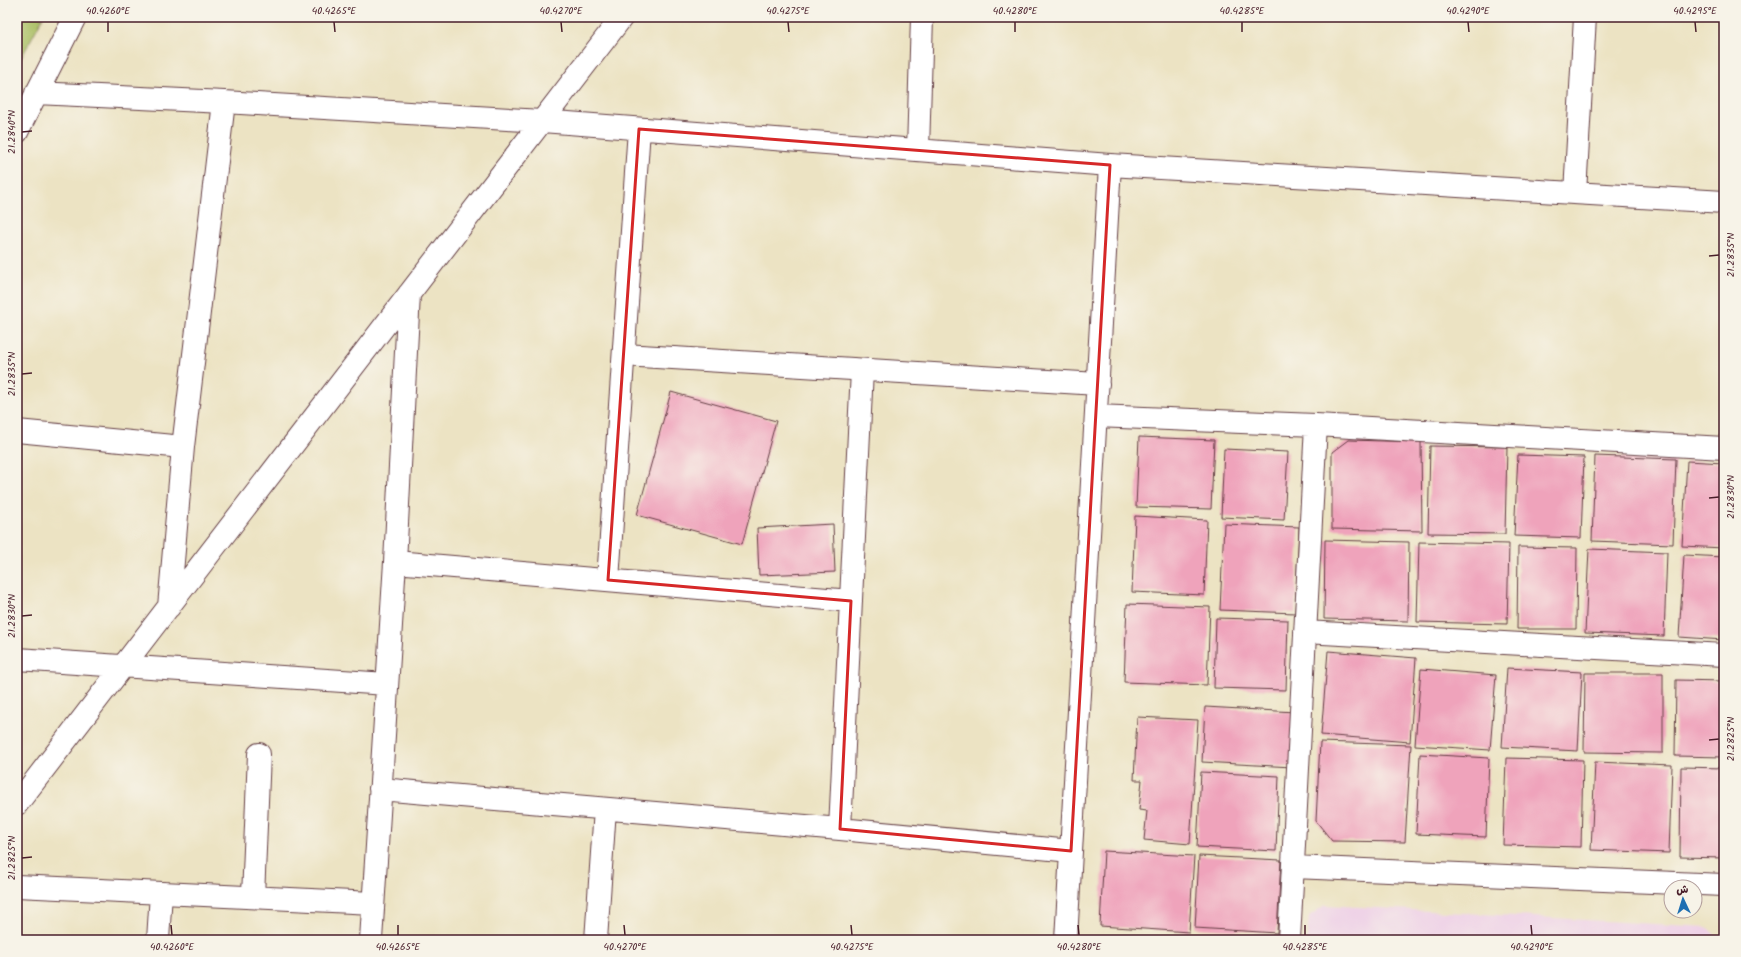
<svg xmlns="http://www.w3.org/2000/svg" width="1741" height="957" font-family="Kalam,'Playpen Sans Arabic',sans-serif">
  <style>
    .built { fill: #eed0e7 }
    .green { fill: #a8bd61; stroke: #796e46 }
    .building { fill: #efa3bb }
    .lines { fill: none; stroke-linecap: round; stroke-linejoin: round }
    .minor-casing { stroke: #623c42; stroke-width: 24 }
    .minor { stroke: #fff; stroke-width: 22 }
    .marked { fill: none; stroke: #d62828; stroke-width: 3; stroke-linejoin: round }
    .ticks { fill: none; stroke: #4a1f2b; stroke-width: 1.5 }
    .neatline { fill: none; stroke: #4a1f2b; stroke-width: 1.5 }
    .ticks-label { font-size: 10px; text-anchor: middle; fill: #4a1f2b }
  </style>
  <rect width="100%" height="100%" fill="#f7f3e8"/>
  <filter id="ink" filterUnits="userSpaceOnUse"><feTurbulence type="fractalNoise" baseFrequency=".025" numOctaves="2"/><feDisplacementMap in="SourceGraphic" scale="8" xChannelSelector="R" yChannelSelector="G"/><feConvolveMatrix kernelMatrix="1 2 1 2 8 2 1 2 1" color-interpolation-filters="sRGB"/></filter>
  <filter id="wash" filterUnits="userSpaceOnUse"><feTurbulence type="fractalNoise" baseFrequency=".012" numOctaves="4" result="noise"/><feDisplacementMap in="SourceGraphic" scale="16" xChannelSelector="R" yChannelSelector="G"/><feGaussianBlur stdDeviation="0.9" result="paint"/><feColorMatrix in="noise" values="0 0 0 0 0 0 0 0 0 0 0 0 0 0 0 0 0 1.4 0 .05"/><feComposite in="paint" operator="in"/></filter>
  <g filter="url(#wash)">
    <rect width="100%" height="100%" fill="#ece3c3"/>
    <path class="built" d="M1325 905 1707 927 1720 940H1307L1309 916Z"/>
    <path class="green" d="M17 17H43L17 66Z"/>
    <g id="blocks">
      <path class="building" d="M671 392 776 421 742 544 637 515Z
        M1139 437 1214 440 1211 509 1136 507Z
        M1348 440 1421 442 1422 531 1332 529V452Z
        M1430 446 1507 447 1505 534 1428 533Z
        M1224 449 1288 452 1284 520 1221 517Z
        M1518 455 1584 457 1581 538 1514 536Z
        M1595 456 1676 459 1673 544 1592 541Z
        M1687 461 1724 463V548L1682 546Z
        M1135 516 1207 520 1204 595 1132 592Z
        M833 524 835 572 759 575 757 528Z
        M1224 524 1299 527 1295 613 1220 610Z
        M1325 540 1409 542 1408 621 1324 619Z
        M1419 542 1509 544 1507 624 1417 622Z
        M1518 547 1577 548 1576 629H1517Z
        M1589 549 1667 552 1664 636 1585 633Z
        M1684 555 1724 557V640L1679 637Z
        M1127 604 1210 607 1207 685 1124 682Z
        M1216 618 1288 620 1286 690 1214 688Z
        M1328 651 1416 658 1410 742 1321 735Z
        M1507 668 1582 672 1578 751 1502 747Z
        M1421 669 1496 675 1490 750 1415 745Z
        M1585 673H1663V753L1584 752Z
        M1676 680 1724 681V757L1675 756Z
        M1205 707 1295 712 1292 767 1202 762Z
        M1137 717 1198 720 1190 844 1144 840 1147 811 1139 810 1142 780H1134Z
        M1320 742 1411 745 1405 842 1332 841 1316 821Z
        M1420 754 1489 758 1486 837 1416 834Z
        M1506 758 1583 760 1581 847 1503 845Z
        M1595 762 1672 765 1669 853 1591 850Z
        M1681 767 1724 768V858L1680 857Z
        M1201 772 1279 776 1276 851 1197 847Z
        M1104 851 1194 856 1189 932 1100 926Z
        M1199 856 1281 860 1277 933 1195 928Z
        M1094 938 1113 939V940H1094Z"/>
    </g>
  </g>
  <g filter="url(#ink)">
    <use href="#blocks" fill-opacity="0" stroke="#623c42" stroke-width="1"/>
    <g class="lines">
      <defs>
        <path id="minor" d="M36 93 224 102 542 121 1110 165 1724 202
          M17 132 75 17
          M918 150 922 17
          M1575 193 1585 17
          M624 355 1098 384
          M1096 416 1316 425
          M17 431 183 447
          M395 562 851 601
          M608 580 639 129
          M169 607 183 447 224 102
          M1305 632 1724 655
          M17 659 387 684
          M380 789 840 829 1071 851
          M17 804 622 17
          M840 829 862 370
          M1293 867 1724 885
          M17 886 373 903
          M253 897 259 754
          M158 940 161 893
          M371 940 395 562 409 294
          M596 940 605 809
          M1066 940 1110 165
          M1289 940 1316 425 1724 448"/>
      </defs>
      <use href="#minor" class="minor-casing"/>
      <use href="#minor" class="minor"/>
    </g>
  </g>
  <path class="marked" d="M639 129 1110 165 1071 851 840 829 851 601 608 580Z"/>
  <path class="ticks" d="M108 22V32M334 22 335 32M561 22 562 32M788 22 789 32M1015 22V32M1242 22V32M1468 22 1469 32M1695 22 1696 32M22 132 32 131M1709 256 1719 255M22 374 32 373M1709 498 1719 497M22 616 32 615M1709 740 1719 739M22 858 32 857M171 925 172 935M398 925V935M624 925 625 935M851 925 852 935M1078 925 1079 935M1305 925V935M1531 925 1532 935"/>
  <rect width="1741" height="957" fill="none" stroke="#f7f3e8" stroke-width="44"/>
  <g transform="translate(1683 899) rotate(356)"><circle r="19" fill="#f7f3e8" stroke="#b29e9c"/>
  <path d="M0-3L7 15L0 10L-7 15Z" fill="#1f6fb2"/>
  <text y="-6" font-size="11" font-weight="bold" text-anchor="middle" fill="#4a1f2b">ش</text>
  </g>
  <rect x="22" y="22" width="1697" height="913" class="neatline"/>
  <g class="ticks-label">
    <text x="108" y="14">40.4260°E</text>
    <text x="334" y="14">40.4265°E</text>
    <text x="561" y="14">40.4270°E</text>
    <text x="788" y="14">40.4275°E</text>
    <text x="1015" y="14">40.4280°E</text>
    <text x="1242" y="14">40.4285°E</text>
    <text x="1468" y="14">40.4290°E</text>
    <text x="1695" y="14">40.4295°E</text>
    <text transform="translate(11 132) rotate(-90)" y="4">21.2840°N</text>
    <text transform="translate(1730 255) rotate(-90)" y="4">21.2835°N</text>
    <text transform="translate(11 374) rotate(-90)" y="4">21.2835°N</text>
    <text transform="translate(1730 497) rotate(-90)" y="4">21.2830°N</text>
    <text transform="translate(11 616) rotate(-90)" y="4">21.2830°N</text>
    <text transform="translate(1730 739) rotate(-90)" y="4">21.2825°N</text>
    <text transform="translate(11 858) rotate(-90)" y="4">21.2825°N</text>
    <text x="172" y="950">40.4260°E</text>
    <text x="398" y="950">40.4265°E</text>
    <text x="625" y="950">40.4270°E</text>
    <text x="852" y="950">40.4275°E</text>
    <text x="1079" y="950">40.4280°E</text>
    <text x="1305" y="950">40.4285°E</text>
    <text x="1532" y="950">40.4290°E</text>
  </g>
</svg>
